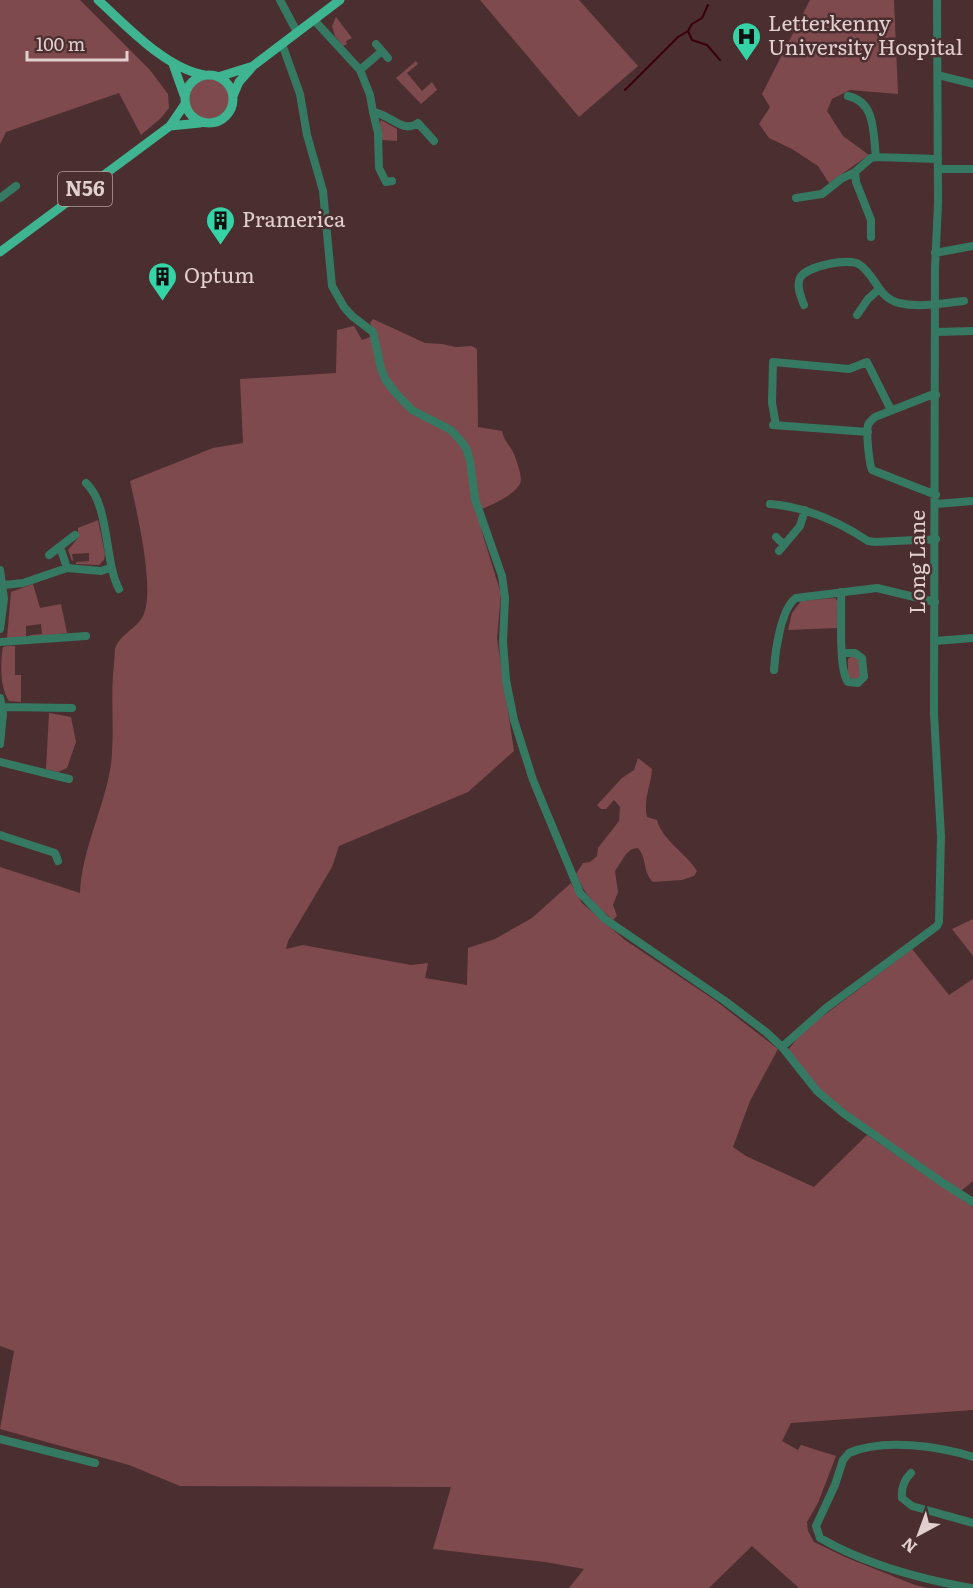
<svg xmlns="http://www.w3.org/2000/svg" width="973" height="1588" font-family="Literata,serif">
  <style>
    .green { fill: #7f4a4d }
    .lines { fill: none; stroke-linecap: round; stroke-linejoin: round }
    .stream { stroke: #39000a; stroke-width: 2 }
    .minor { stroke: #367963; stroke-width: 8 }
    .major { stroke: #3fb490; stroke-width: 9 }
    .labels { text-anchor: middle; stroke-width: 5; stroke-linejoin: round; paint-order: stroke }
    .shield { fill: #4b2e2f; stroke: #b59f9f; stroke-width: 1.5 }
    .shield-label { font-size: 20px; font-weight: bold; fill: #e2cfcf }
    .poi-label { font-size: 21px; fill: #e2cfcf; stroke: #4b2e2f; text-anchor: start }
    .street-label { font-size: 21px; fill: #e2cfcf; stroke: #4b2e2f }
  </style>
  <rect width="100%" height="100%" fill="#4b2e2f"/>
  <path class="green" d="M0 0H80L150 70 168 94 169 108 161 118 141 135 119 93 6 132 0 144Z
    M480 0H579L638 66 579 117Z
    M810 0H894L898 94 850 90 832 99 827 111 843 136 869 155 829 183 818 166 792 149 769 138 759 124 770 107 762 94Z
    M336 17 352 38 346 41 347 44 343 46 335 36 332 26Z
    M416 61 418 64 407 73 422 91 432 82 437 90 421 104 396 78Z
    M189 99a20 20 0 1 1 40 0a20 20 0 1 1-40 0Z
    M381 120 397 129V141L381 140 380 122Z
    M373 319 425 343 442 344 456 347 472 346 477 349 478 427 502 431C504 441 509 444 513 452 516 458 521 473 521 480 520 493 490 506 479 510L482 532 501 594 497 638 514 751 468 792 339 846 332 867 288 941 286 949 303 945 411 965 428 963 425 978 467 985 468 948 495 939 532 918 571 883 582 903 625 940 716 1001 778 1049 750 1101 733 1147 746 1156 814 1187 867 1135 973 1207V1410L791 1423 782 1441 798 1450 801 1445 836 1456 818 1503 807 1522 808 1531 814 1542 845 1557 915 1585 928 1588H799L752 1546 709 1588H569L584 1569 545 1562 433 1549 451 1487 180 1486 129 1465 0 1429 14 1351 0 1346V867L80 893C82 848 105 807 111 764 115 731 110 697 114 664 115 659 114 651 116 646 121 634 138 627 143 616 156 590 136 509 130 481L213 448 243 443 240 379 336 373 337 330 354 326 362 340 370 337 379 342 370 323Z
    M98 520 105 554 104 560 99 565 76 564V562L89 561V553L72 554 73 560 72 561 68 550 78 538V528Z
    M33 584 40 608 61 604 67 633 30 638V635L42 634 41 624 26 626V638H7L11 592Z
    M835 598 838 602 837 628 788 630 792 613 801 601Z
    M8 646H15V675H21V702L9 701C0 688 0 662 3 647Z
    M852 656 858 657 862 674 858 679 854 680 848 676V659Z
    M49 713 71 717 76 742 67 768 58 772 46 769Z
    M638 758 652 769C651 786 643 799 647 817L657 820C662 840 686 853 697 871L694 876 682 880 653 882C643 873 647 858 638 848L632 849 626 854 615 871 618 892 613 905 617 916 613 920C596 906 584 894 576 874L583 863 590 862 597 856 598 848 619 821 620 807 614 800 606 809H601L597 805 622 778 634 770Z
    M973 919V956L952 929Z
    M912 949 949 995 973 979V1181L961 1191 863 1125 818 1088 788 1050 802 1032Z"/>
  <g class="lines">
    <path class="stream" d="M688 31 692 40 707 45 720 60
      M625 90 678 37 688 31 692 24 702 18 708 5"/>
    <path class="minor" d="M280 0 297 32
      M314 20 360 70 370 95 373 112C392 115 402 134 418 123L434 141
      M282 44 300 94 307 135 323 191 332 286 344 307 352 316 373 332 381 368 385 379 394 391 412 410 451 430 461 441 467 450 470 461 475 499 502 576 505 598 503 642 506 680 514 720 533 780 580 893 605 919 725 1001 766 1032 782 1047 817 1091 843 1113 943 1183 973 1202
      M376 44 388 58
      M360 70 382 51
      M938 75 973 84
      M848 96C876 102 873 133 876 157
      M373 112 378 133 379 168 386 182 392 181
      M938 169H973
      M0 198 16 186
      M796 198 822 194 841 179 855 172
      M871 237V220L856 182 855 172 871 158 876 157 938 159
      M935 253 973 246
      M804 305C801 297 796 286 800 278 806 266 850 257 860 265 876 276 878 298 899 303 920 308 944 303 964 301
      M857 315 868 299 878 290
      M936 332 973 331
      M936 395H931L875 417C872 420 870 421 868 425 866 432 869 463 872 470L936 495
      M773 425 868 432
      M776 425 772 403 773 362 849 369 867 362 891 410
      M86 483C110 505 104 561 119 589
      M770 504C807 507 838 521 868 541L875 542 936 539
      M936 504 973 501
      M776 537 784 545
      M60 547 67 568
      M779 551 800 526 805 510
      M49 555 75 535
      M0 570 4 599 0 629
      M4 585 23 583 67 568 101 571 110 568
      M841 592C842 611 838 670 848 682L858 683 864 677 862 658 855 653H843
      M935 641 973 638
      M0 642 86 636
      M774 670C775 652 781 608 796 598L877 588 935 602
      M0 698 3 714 0 744
      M3 707 72 708
      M0 762 69 779
      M0 835 55 853 58 861
      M782 1047 826 1008 937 926 939 922 941 836 934 715 935 268 938 203 937 0
      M0 1439 95 1463
      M911 1473C904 1480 901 1488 902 1498L912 1506 973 1523
      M971 1588C920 1579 865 1564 820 1538L816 1526 835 1485 843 1460 849 1453C883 1438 939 1446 973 1457"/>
    <path class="major" d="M98 0C127 26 165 68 204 75
      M173 64 184 95
      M185 99a24 24 0 1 1 48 0a24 24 0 1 1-48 0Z
      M218 77 250 67
      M233 96 239 82 253 66 340 0
      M170 126 200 123
      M0 252 170 126 185 104"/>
  </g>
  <defs>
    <symbol id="hospital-pin" viewBox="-11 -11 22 30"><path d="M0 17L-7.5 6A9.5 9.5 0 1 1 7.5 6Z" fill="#35d4a7" stroke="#4b2e2f"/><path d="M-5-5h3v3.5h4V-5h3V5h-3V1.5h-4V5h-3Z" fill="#111"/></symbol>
    <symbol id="building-pin" viewBox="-11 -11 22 30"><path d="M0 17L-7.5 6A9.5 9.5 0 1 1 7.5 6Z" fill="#35d4a7" stroke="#4b2e2f"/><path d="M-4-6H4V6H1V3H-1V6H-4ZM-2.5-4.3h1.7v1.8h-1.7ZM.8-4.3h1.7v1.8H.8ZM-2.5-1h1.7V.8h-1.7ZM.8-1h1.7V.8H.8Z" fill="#111"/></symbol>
  </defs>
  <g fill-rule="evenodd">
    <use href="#hospital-pin" x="730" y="20" width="33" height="45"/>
    <use href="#building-pin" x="204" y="204" width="33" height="45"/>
    <use href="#building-pin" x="146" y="260" width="33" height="45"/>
  </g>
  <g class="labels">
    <rect class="shield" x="58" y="172" width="54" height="34" rx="4.5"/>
    <g class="shield-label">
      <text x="85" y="196">N56</text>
    </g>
    <g class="poi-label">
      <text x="768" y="31">Letterkenny<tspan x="768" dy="24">University Hospital</tspan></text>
      <text x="242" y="227">Pramerica</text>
      <text x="184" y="283">Optum</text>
    </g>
    <g class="street-label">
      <text transform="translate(918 562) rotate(-90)" y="7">Long Lane</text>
    </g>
  </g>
  <g transform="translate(919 1534) rotate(221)" stroke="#4b2e2f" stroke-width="4.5" paint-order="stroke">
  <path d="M0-4.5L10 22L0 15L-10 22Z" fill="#e2cfcf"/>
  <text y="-9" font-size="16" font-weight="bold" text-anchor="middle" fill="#e2cfcf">N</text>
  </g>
  <path d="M27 51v9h100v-9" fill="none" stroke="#e2cfcf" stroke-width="3"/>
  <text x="36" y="51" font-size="18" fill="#e2cfcf" stroke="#4b2e2f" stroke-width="4.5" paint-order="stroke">100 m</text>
</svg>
